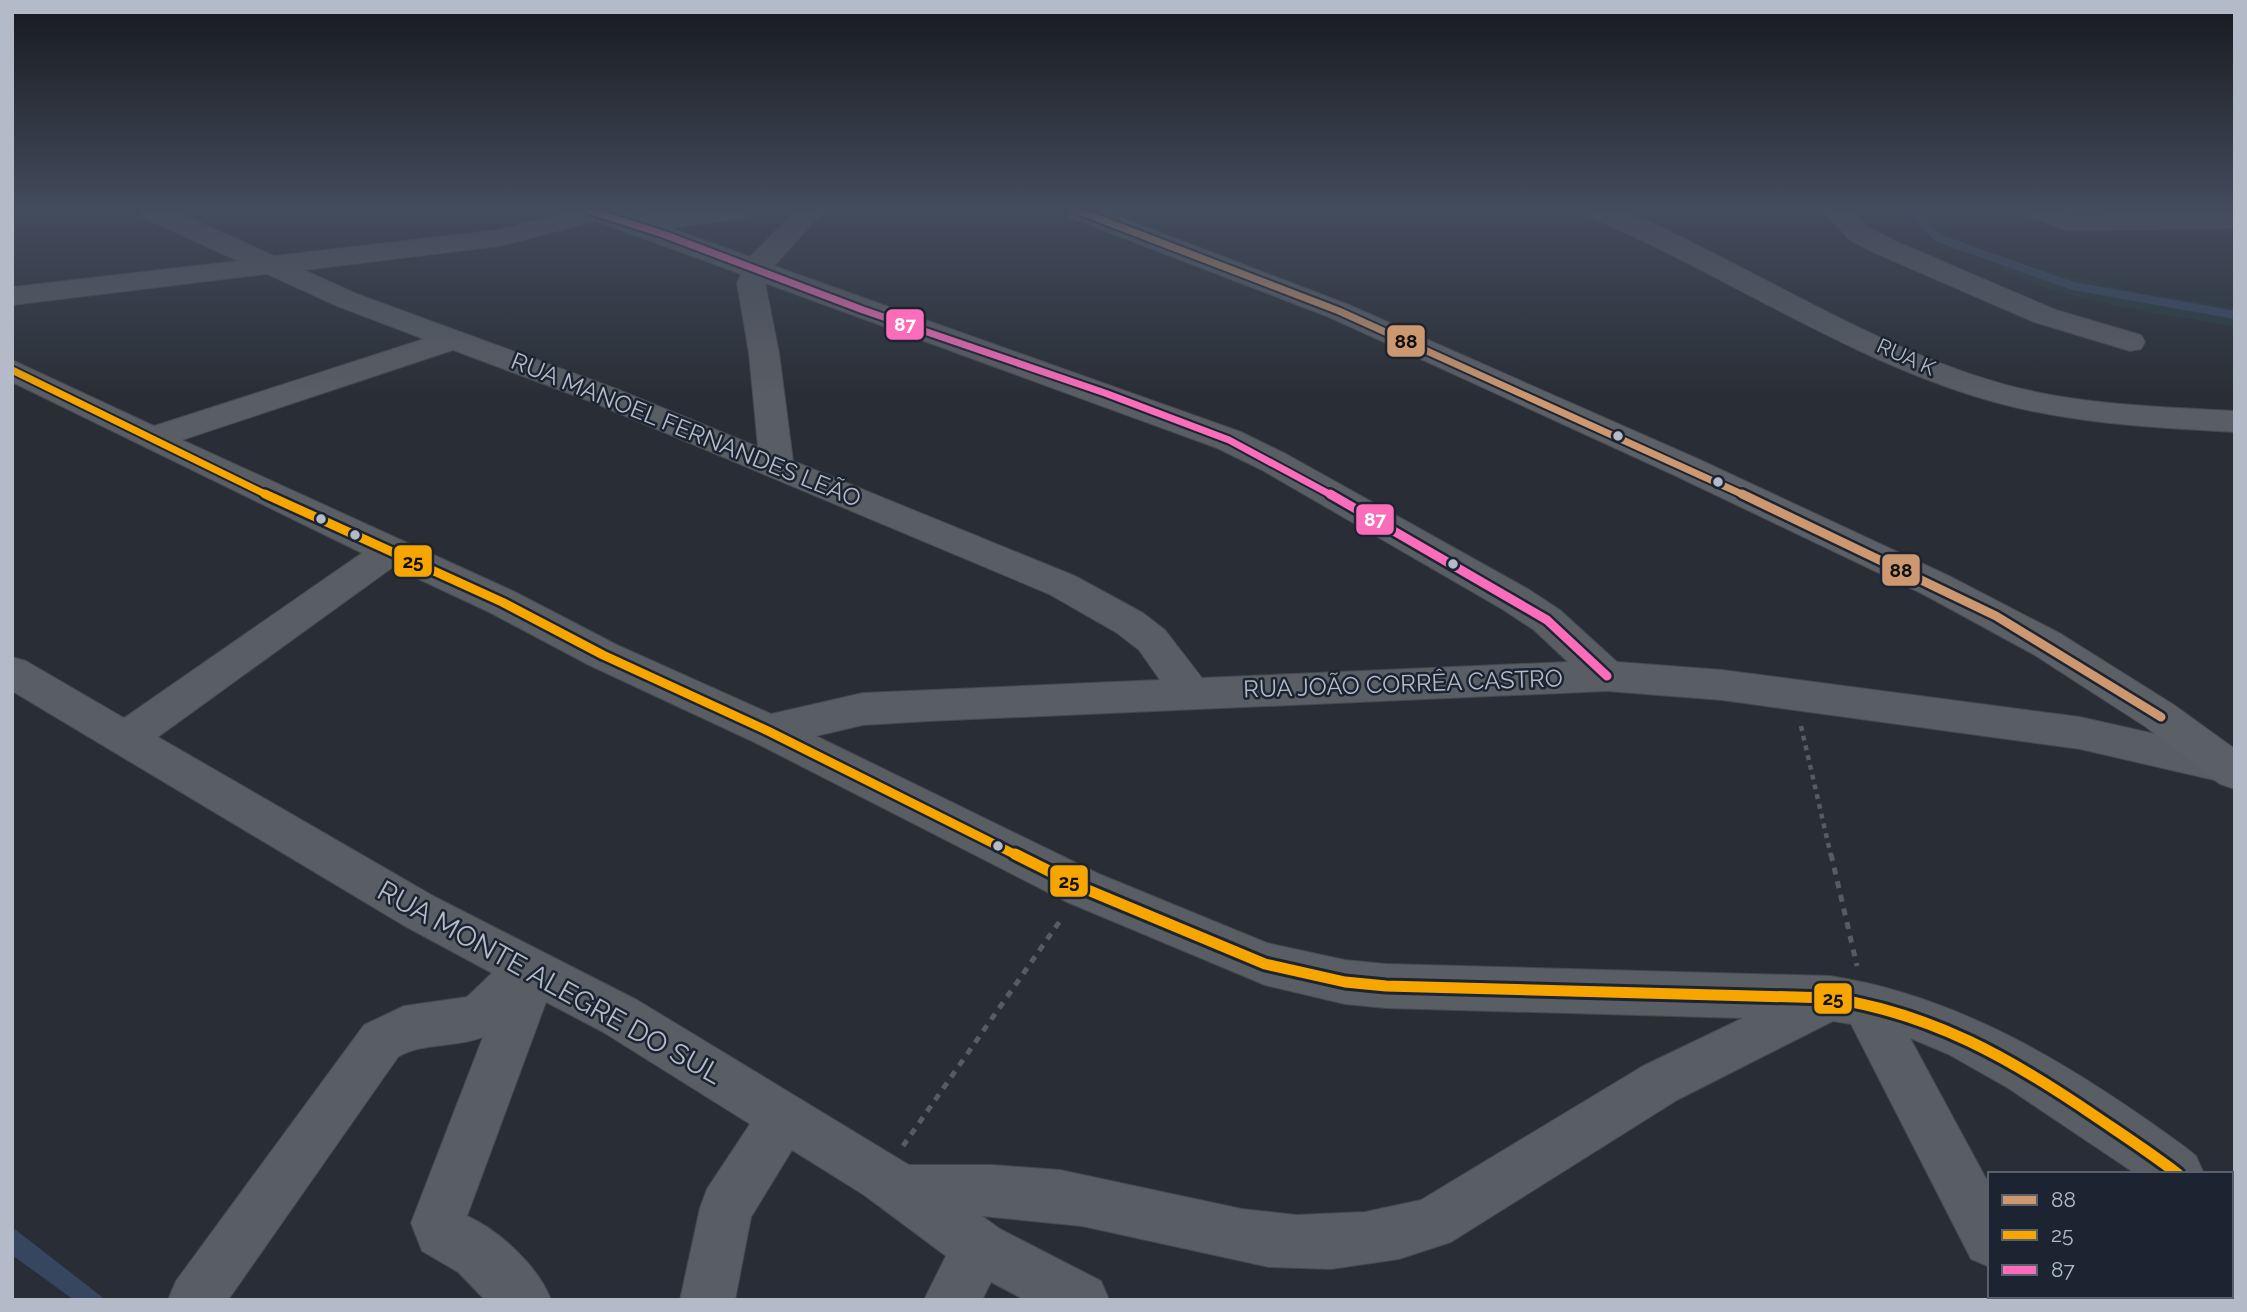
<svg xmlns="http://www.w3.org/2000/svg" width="2247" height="1312" font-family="Raleway,sans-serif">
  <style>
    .green { fill: #26383c }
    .water { fill: #36465f }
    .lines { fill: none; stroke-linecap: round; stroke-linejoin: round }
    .stream { stroke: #36465f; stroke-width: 8 }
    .minor-casing { stroke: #45494f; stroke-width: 2 }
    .major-casing { stroke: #474b53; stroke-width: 2 }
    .path-far1 { stroke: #565c62; stroke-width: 4.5; stroke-dasharray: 5 5; stroke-linecap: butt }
    .path { stroke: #565c62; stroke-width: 5; stroke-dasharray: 7 7; stroke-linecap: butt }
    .minor { fill: #595d64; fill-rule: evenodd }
    .major { fill: #5b5f66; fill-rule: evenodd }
    .bus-1-far1-casing { stroke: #1c2431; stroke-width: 11 }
    .bus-1-casing { stroke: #1c2431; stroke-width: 14 }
    .bus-2-far2-casing { stroke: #1c2431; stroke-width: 11 }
    .bus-2-far1-casing { stroke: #1c2431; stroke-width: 14 }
    .bus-2-casing { stroke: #1c2431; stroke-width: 17 }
    .bus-3-far1-casing { stroke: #1c2431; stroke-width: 11 }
    .bus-3-casing { stroke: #1c2431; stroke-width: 14 }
    .bus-1-far1 { stroke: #cd976f; stroke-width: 7 }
    .bus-1 { stroke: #cd976f; stroke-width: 9 }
    .bus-2-far2 { stroke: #f7a600; stroke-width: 7 }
    .bus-2-far1 { stroke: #f7a600; stroke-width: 9 }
    .bus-2 { stroke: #f7a600; stroke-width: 11 }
    .bus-3-far1 { stroke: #fb6dba; stroke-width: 7 }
    .bus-3 { stroke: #fb6dba; stroke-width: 9 }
    .bus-dot { fill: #b3bac8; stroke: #1c2431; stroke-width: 2.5 }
    .labels { text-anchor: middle; stroke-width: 5; stroke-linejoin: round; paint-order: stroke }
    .far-street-label { font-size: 21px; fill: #b3bac8; stroke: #1c2431 }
    .street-label { font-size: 24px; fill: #b3bac8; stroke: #1c2431 }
    .near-street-label { font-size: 28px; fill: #b3bac8; stroke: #1c2431 }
    .line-badge { stroke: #1c2431; stroke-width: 2.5 }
    .badge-label { font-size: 19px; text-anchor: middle; font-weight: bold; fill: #fff }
    .pale-badge-label { font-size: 19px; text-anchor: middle; font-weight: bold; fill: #111 }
  </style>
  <rect width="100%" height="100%" fill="#292e36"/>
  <path class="green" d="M1997 265 2030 267 2141 293 2235 308V326C2182 318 2034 296 1997 265Z"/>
  <path class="water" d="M12 1227 106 1300H74L12 1255Z"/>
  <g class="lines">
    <path class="stream" d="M1912 211 1938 238 2073 286 2235 315"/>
    <defs>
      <path id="minor" d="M139 211H175L274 256 499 230 571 211H619L636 216 670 211H750L747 217 737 219 671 228 750 257 795 211H824L774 266 1241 432 1286 454 1528 589 1560 610 1617 662 1722 670 2080 717 2235 752V780L2227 783 2080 749 1722 700 1607 691 929 721 863 725 816 736 1099 874 1267 943 1345 960 1386 964 1830 976C1962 996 2078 1069 2185 1147L2196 1156 2204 1174H2136L2008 1088 1948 1054 1910 1038 1990 1186V1267L1971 1259 1851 1024 1833 1021 1677 1100 1451 1242 1399 1259 1331 1269 1269 1267 1082 1226 982 1216 1000 1229 1101 1281 1109 1300H1025L991 1282 982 1300H924L946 1256 864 1195 792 1150 751 1217 735 1300H680L700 1208 707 1189 750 1124 603 1032 546 1002 467 1216C500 1231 538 1266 551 1300H485L458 1272 422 1251 411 1223 483 1037C456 1048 422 1042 398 1057L228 1300H168L176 1281 364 1025 404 1006 467 997 492 973 403 925 12 691V657L26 661 124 718 362 553 12 382V360L154 426 424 339 337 306 267 274 12 305V287L238 261 142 217ZM596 221 741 274 737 283 749 353 758 447 614 388 357 294 304 270 500 246ZM765 283 1217 448 1262 470 1502 609 1534 630 1568 662 1202 678 1165 630 1143 613 1075 576 793 461 779 353ZM453 350 592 402 1049 594 1117 633 1139 650 1160 680 863 693 771 714 617 645 515 592 182 440ZM393 567 489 612 589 665 754 742 1067 902 1265 985 1345 1004 1386 1008 1743 1018 1643 1066 1421 1200 1365 1212 1296 1215 1242 1209 1060 1170 992 1165H909L637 1000 435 897 158 737Z
        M1587 211H1624L1658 226C1774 280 1893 357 2018 388 2088 405 2162 407 2235 411V432C2146 427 2059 423 1974 396 1839 354 1720 272 1590 217Z
        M1823 211H1852L1870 228 1895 241 2056 310 2141 335 2145 342 2141 349 2130 351 2034 322 1875 253 1850 240Z
        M2028 211H2064L2071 215 2235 212V228L2067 231 2031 217Z
        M2231 1191 2235 1192V1246L2231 1245Z
        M1990 1295 2045 1296 2046 1300H1991Z"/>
      <path id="major" d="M1066 211H1104L1349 305 1698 459 1949 576 2061 634 2174 705 2235 749V789L2220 784 2146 727 2033 654 1923 594 1674 475 1329 317 1069 217Z"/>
    </defs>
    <use href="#minor" class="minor-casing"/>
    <use href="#major" class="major-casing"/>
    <path class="path-far1" d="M1801 726 1831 856"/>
    <path class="path" d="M1831 854 1857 966
      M903 1146 1062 918"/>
    <use href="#minor" class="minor"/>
    <use href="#major" class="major"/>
    <defs>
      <path id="bus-1-far1" d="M1079 211 1339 311 1746 496"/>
      <path id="bus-1" d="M1742 494 1996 616 2161 717"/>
      <path id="bus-2-far2" d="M12 370 269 496"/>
      <path id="bus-2-far1" d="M265 494 502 602 603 655 768 731 1018 856"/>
      <path id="bus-2" d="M1015 854 1083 888 1265 964 1345 982 1386 986 1830 998C1933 1014 2010 1058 2095 1116 2123 1135 2151 1153 2178 1174"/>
      <path id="bus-3-far1" d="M591 211 663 234 863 310 1105 393 1229 440 1333 496"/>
      <path id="bus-3" d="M1330 494 1547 620 1607 676"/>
    </defs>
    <use href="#bus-1-far1" class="bus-1-far1-casing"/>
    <use href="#bus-1" class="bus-1-casing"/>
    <use href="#bus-2-far2" class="bus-2-far2-casing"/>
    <use href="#bus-2-far1" class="bus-2-far1-casing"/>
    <use href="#bus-2" class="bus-2-casing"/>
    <use href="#bus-3-far1" class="bus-3-far1-casing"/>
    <use href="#bus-3" class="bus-3-casing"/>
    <use href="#bus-1-far1" class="bus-1-far1"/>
    <use href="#bus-1" class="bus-1"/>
    <use href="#bus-2-far2" class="bus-2-far2"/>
    <use href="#bus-2-far1" class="bus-2-far1"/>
    <use href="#bus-2" class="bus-2"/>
    <use href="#bus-3-far1" class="bus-3-far1"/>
    <use href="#bus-3" class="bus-3"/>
  </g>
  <linearGradient id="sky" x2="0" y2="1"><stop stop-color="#17191e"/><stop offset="0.53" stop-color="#434c5d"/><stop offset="1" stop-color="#434c5d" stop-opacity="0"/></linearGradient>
  <rect width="2247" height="395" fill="url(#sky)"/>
  <g class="bus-dot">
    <circle cx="1618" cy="436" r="6"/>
    <circle cx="1718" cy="482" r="6"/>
    <circle cx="321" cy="519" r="6"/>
    <circle cx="355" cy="535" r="6"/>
    <circle cx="1453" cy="564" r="6"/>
    <circle cx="998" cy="846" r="6"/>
  </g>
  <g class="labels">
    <g class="far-street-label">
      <text transform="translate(1906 357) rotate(24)" y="7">RUA K</text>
    </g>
    <g class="street-label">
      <text transform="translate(686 430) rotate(22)" y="8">RUA MANOEL FERNANDES LEÃO</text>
      <text transform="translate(1403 684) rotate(-2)" y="8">RUA JOÃO CORRÊA CASTRO</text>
    </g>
    <g class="near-street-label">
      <text transform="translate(550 982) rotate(29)" y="10">RUA MONTE ALEGRE DO SUL</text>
    </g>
  </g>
  <g class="line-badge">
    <rect x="885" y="308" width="40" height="33" rx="7" fill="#fb6dba"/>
    <rect x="1386" y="324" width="40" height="34" rx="7" fill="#cd976f"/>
    <rect x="1355" y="503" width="40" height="33" rx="7" fill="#fb6dba"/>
    <rect x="393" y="544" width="40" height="34" rx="7" fill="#f7a600"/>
    <rect x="1881" y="553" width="40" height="34" rx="7" fill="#cd976f"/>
    <rect x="1049" y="864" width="40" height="34" rx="7" fill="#f7a600"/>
    <rect x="1813" y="982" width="40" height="33" rx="7" fill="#f7a600"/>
  </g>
  <g class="badge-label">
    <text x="905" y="331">87</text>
    <text x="1375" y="526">87</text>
  </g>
  <g class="pale-badge-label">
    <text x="1406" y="348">88</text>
    <text x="413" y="568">25</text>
    <text x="1901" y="577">88</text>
    <text x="1069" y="888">25</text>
    <text x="1833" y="1005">25</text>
  </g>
  <rect width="2247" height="1312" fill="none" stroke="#b3bac8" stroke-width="28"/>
  <rect x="1988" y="1172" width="245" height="126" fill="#1c2431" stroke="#58606d" stroke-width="2"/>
  <rect x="2002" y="1195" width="35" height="10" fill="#cd976f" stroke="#58606d" stroke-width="2"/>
  <text x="2051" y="1207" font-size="21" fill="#b3bac8">88</text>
  <rect x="2002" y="1230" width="35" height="10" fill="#f7a600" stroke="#58606d" stroke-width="2"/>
  <text x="2051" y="1242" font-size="21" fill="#b3bac8">25</text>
  <rect x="2002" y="1265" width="35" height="10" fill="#fb6dba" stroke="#58606d" stroke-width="2"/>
  <text x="2051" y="1277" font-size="21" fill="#b3bac8">87</text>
</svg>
